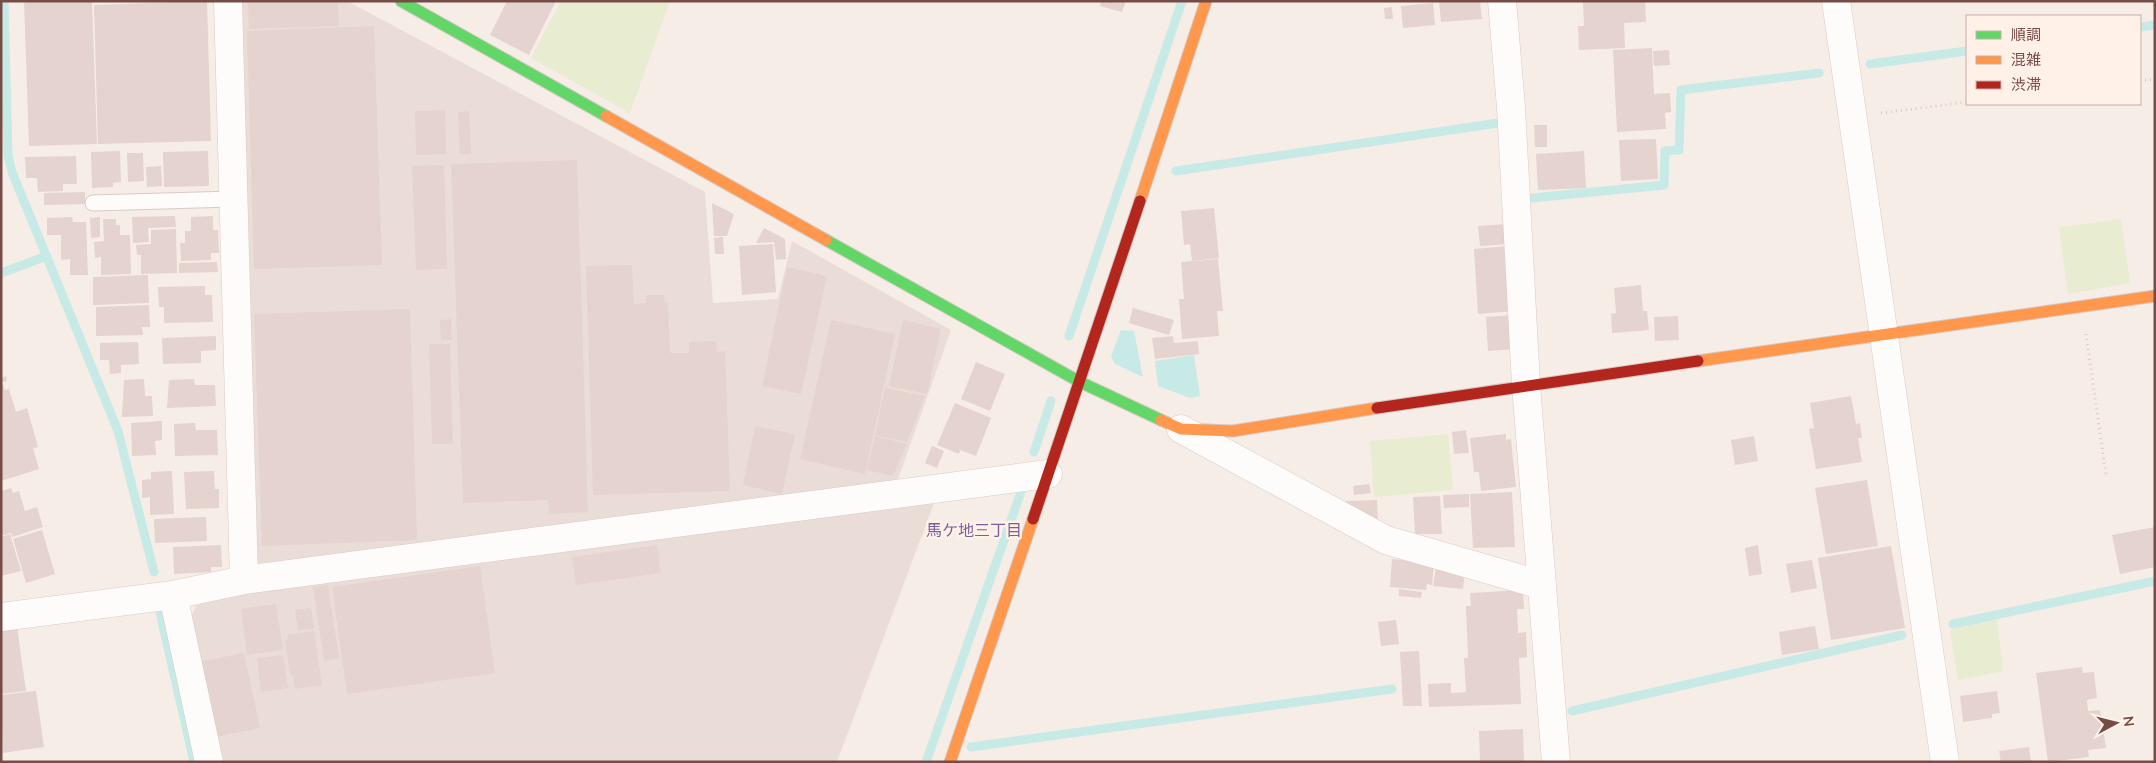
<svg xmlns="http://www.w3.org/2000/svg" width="2156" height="763" font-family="'Nunito Sans','Noto Sans JP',sans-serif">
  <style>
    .industrial { fill: #eaddd8 }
    .green { fill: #e8ecd0 }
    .water { fill: #c8eae6 }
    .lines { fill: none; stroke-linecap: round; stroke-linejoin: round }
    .stream { stroke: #c8eae6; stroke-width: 9 }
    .building { fill: #e4d3ce }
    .lane-casing { stroke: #d9cac5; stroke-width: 17 }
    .street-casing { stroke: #d9cac5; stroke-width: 29 }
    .fast-casing { stroke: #d8c8c3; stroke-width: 13 }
    .slow-casing { stroke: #d8c8c3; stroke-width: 13 }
    .jam-casing { stroke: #d8c8c3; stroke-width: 13 }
    .path { stroke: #d8cbc8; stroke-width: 3; stroke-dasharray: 1 4; stroke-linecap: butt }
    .lane { stroke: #fefcfb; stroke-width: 15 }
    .street { stroke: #fefcfb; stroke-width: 28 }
    .fast { stroke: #63d668; stroke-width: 11 }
    .slow { stroke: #ff974d; stroke-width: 11 }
    .jam { stroke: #b3261e; stroke-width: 11 }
    .labels { text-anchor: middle; stroke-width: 5; stroke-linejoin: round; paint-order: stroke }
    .neighbourhood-label { font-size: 16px; fill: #7a609b; stroke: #fff1e8 }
  </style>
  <rect width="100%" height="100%" fill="#f7ede7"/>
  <path class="industrial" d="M242 1H347L705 192 713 303 778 299 792 241 951 330 897 482 255 568Z
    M936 498 837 762H217L188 623 196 606 216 598Z"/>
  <path class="green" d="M561 1H670L630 113 531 58Z
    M2121 219 2130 283 2068 294 2059 227Z
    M1448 434 1453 490 1374 497 1370 441Z
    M1997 618 2003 671 1958 680 1950 630Z"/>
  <path class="water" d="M1121 330 1134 331 1143 377 1115 364 1111 356Z
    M1194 355 1200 396 1190 398 1158 386 1155 361Z"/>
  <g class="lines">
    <path class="stream" d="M4 1 8 156 12 172 118 431 154 572
      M2140 27 2155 25
      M1870 64 1967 51
      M1176 171 1498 123
      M1532 198 1664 185 1665 151 1679 150 1681 90 1819 73
      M1 273 47 256
      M1069 336 1182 1
      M1034 452 1051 401
      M159 608 194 762
      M1953 624 2155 581
      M1572 711 1902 635
      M971 747 1392 689
      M926 762 1021 492"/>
  </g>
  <path class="building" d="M24 1H92L97 144 29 146Z
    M207 1 211 141 98 144 94 5Z
    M248 1H335L338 2 339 26 249 29Z
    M507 1H524L528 3 529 1H556L529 55 490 35Z
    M1101 1H1126L1122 12 1100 6Z
    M1439 1H1480L1482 19 1441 22Z
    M1583 1H1645L1646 22 1624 23 1625 48 1579 50 1578 26H1584Z
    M1433 3 1435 25 1403 28 1401 6Z
    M1392 7 1393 19H1385L1384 8Z
    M374 26 382 265 254 269 247 31Z
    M1652 48 1654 94 1670 93 1671 112 1665 113 1666 129 1617 132 1613 50Z
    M1669 50 1670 65 1654 66 1653 51Z
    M445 110 446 154 416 155 415 111Z
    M469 111 471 154H460L458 112Z
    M1534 125H1547V147H1535Z
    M1656 139 1658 179 1621 181 1619 140Z
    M120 151 121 182 113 183V187L92 188 91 152Z
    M208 151 209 186 164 187 163 152Z
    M1584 151 1586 188 1538 190 1536 154Z
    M127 153H143L144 181 128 182Z
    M76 156 77 184H63V191L38 192 37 178H26L25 157Z
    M577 160 588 512 549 514 548 500 463 503 451 164Z
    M444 165 447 269 416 270 412 166Z
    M161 166 162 186 147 187 146 167Z
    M85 192V204L44 205V193Z
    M712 203 734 214 727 236H714Z
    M1214 208 1219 258 1192 261 1190 244 1184 245 1181 211Z
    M175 216 176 227 148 228 149 242 133 243 132 217Z
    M213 216V230H218L219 253H211V260L181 261 180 243H185V231H191V217Z
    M72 217 73 222H86L88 275H70V259L61 260V235H47V218Z
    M100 217V237L91 238 90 218Z
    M103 219H116V225H120V235H130L131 274 101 275V257L95 258 94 242 104 241Z
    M1507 224 1508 244 1480 246 1478 226Z
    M764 228 785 239 786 259 776 260 774 242 756 243Z
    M176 229 177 273 141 274V255H137L136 245 151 244V230Z
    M723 237 724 254H715L714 238Z
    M773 244 776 292 742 295 739 246Z
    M1509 246 1514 311 1478 314 1474 249Z
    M1218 259 1223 311H1217L1219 336 1182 339 1179 299H1184L1181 262Z
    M217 262 218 272 179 273V263Z
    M632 265 634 304 646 303V295H664L665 303H668L670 353H689V342L716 341 717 352 725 351 730 491 593 495 586 266Z
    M787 267 827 276 801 394 762 386Z
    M148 275 149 303 93 305V277Z
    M1641 285 1643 311H1647L1649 330 1612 333 1611 314 1616 313 1614 288Z
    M205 286V295H212L213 322 164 323V307H159L158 287Z
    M149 305 150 327H142L143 335 96 336V307Z
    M1133 308 1174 320 1169 335 1129 323Z
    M410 309 417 540 262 546 254 314Z
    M1514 315 1516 349 1488 351 1486 317Z
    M1678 316 1679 340 1655 341 1654 317Z
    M451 319 452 340H441L440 320Z
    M831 320 895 334 865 474 800 459Z
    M903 320 941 329 927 394 889 386Z
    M216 336V350L201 351V363L163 364 162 338Z
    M1173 336 1174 343 1198 341 1199 354 1155 359 1152 338Z
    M138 342 139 364 121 365V373L110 374 109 360H100V343Z
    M429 344H450L453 444H432Z
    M976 362 1005 374 990 411 961 399Z
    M6 376 7 381 2 382 5 390 9 389 16 412 27 408 38 447 33 448 39 469 1 481V378Z
    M144 379 145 396H152L153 416 122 417 124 380Z
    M194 379 195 385H215L216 406 167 408 169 380Z
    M885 388 925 396 907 442 875 435Z
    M1851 396 1856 424 1860 423 1862 438H1858L1862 462 1816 469 1809 429 1814 428 1810 403Z
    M955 403 991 418 976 456 960 450 959 454 937 445Z
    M162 421V440L155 441 156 455 132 456 131 423Z
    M195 423 196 430H217L218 455 175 456 174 424Z
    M755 426 795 434 782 494 743 485Z
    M1466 430 1469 453 1454 454 1452 432Z
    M1506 434V440L1511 439 1516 487 1481 491 1479 472H1474L1470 438Z
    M875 436 907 444 893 476 867 470Z
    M1754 436 1758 461 1735 465 1731 440Z
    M932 446 944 451 937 468 925 463Z
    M172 471 174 514 150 515V497L142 498V480L151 479V472Z
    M214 471 215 489H219V508L186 509 184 472Z
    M1867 480 1878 546 1826 554 1815 488Z
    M1369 484 1371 493 1354 495 1353 486Z
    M11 488 13 493 19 491 25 511 37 507 43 527 12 537 11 533 1 536V491Z
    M1512 492 1515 547 1473 548 1470 494Z
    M1469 494V507L1444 508 1443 495Z
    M1440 496 1442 534H1415L1413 497Z
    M1377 500 1378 524 1346 511V501Z
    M206 517 207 541 155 543 154 519Z
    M2155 527V567L2120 574 2112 535Z
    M42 530 55 574 26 583 13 539Z
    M10 534 21 571 1 576V537Z
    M221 545 222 567H211V572L174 574 173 547Z
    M657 545 661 573 576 585 572 557Z
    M1758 545 1762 574 1749 576 1745 548Z
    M1891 546 1905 628 1831 640 1818 558Z
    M1392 559 1434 563 1432 585 1427 584 1426 590 1390 587Z
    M1812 560 1817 588 1791 593 1786 564Z
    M480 566 495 673 347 694 332 587Z
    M1436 568 1465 570 1463 589 1433 586Z
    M328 585 339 658 324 661 313 587Z
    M1399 589 1422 592 1421 598 1399 596Z
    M1523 590 1524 609H1517L1518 633 1526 632 1527 657 1519 658 1521 704 1429 707 1428 684 1451 683V693L1466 692 1464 658H1468L1466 606H1471L1470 593Z
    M276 604 283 650 247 655 241 609Z
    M311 608 314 629 298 630 295 610Z
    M1396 620 1399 644 1381 646 1378 622Z
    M1815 626 1819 649 1782 655 1779 632Z
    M17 627 26 691 1 694V629Z
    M314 631 322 685 295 689 293 675H290L285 640H288L287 635Z
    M1419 651 1422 706H1403L1400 652Z
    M244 653 260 728 215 737 199 662Z
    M283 655 288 688 261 692 257 658Z
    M2082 667 2083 673 2094 672 2097 698 2087 700 2088 711 2100 710 2106 748 2088 750 2089 757 2048 762 2036 673Z
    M36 691 44 747 3 753 1 695Z
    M1997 691 2000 713 1992 714V718L1963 722 1960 696Z
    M1523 729 1524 762H1480L1479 731Z
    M2029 747 2031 762H2001L1999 751Z"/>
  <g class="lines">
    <defs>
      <path id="lane" d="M93 203 233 199"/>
      <path id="street" d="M228 1 244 580
        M1502 1 1511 107 1526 385 1556 762
        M1836 1 1945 762
        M1181 429 1386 540 1542 585
        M1 617 173 595
        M209 762 173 595 244 580 1048 474"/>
      <path id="fast" d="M401 1 606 116
        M826 240 1080 382 1161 420"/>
      <path id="slow" d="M606 116 826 240
        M1140 201 1206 1
        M1698 361 2155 296
        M1161 420 1181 429 1233 431 1377 408
        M950 762 1033 519"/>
      <path id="jam" d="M1377 408 1698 361
        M1033 519 1140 201"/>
    </defs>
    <use href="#lane" class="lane-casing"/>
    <use href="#street" class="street-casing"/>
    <use href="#fast" class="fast-casing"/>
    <use href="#slow" class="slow-casing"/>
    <use href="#jam" class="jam-casing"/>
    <path class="path" d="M2140 81 2155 79
      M1881 113 1967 102
      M2086 334 2106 475"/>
    <use href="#lane" class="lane"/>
    <use href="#street" class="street"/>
    <use href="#fast" class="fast"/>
    <use href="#slow" class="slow"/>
    <use href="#jam" class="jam"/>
  </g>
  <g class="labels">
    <g class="neighbourhood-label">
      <text x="974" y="536">馬ケ地三丁目</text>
    </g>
  </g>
  <rect width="2156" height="763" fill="none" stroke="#764c46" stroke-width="5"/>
  <rect x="1966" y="15" width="175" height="90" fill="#fff1e8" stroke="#c8afa7"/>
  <rect x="1976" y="31" width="25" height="8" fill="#63d668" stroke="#c8afa7"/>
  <text x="2011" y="40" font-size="15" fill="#764c46">順調</text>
  <rect x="1976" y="56" width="25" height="8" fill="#ff974d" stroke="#c8afa7"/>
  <text x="2011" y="65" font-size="15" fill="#764c46">混雑</text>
  <rect x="1976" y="81" width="25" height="8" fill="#b3261e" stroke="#c8afa7"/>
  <text x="2011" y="90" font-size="15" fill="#764c46">渋滞</text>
  <g transform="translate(2116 723) rotate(83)" stroke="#fff1e8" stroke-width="4" paint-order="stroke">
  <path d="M0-4L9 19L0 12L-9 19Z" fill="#764c46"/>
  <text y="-8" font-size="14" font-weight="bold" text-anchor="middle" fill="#764c46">N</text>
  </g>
</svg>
